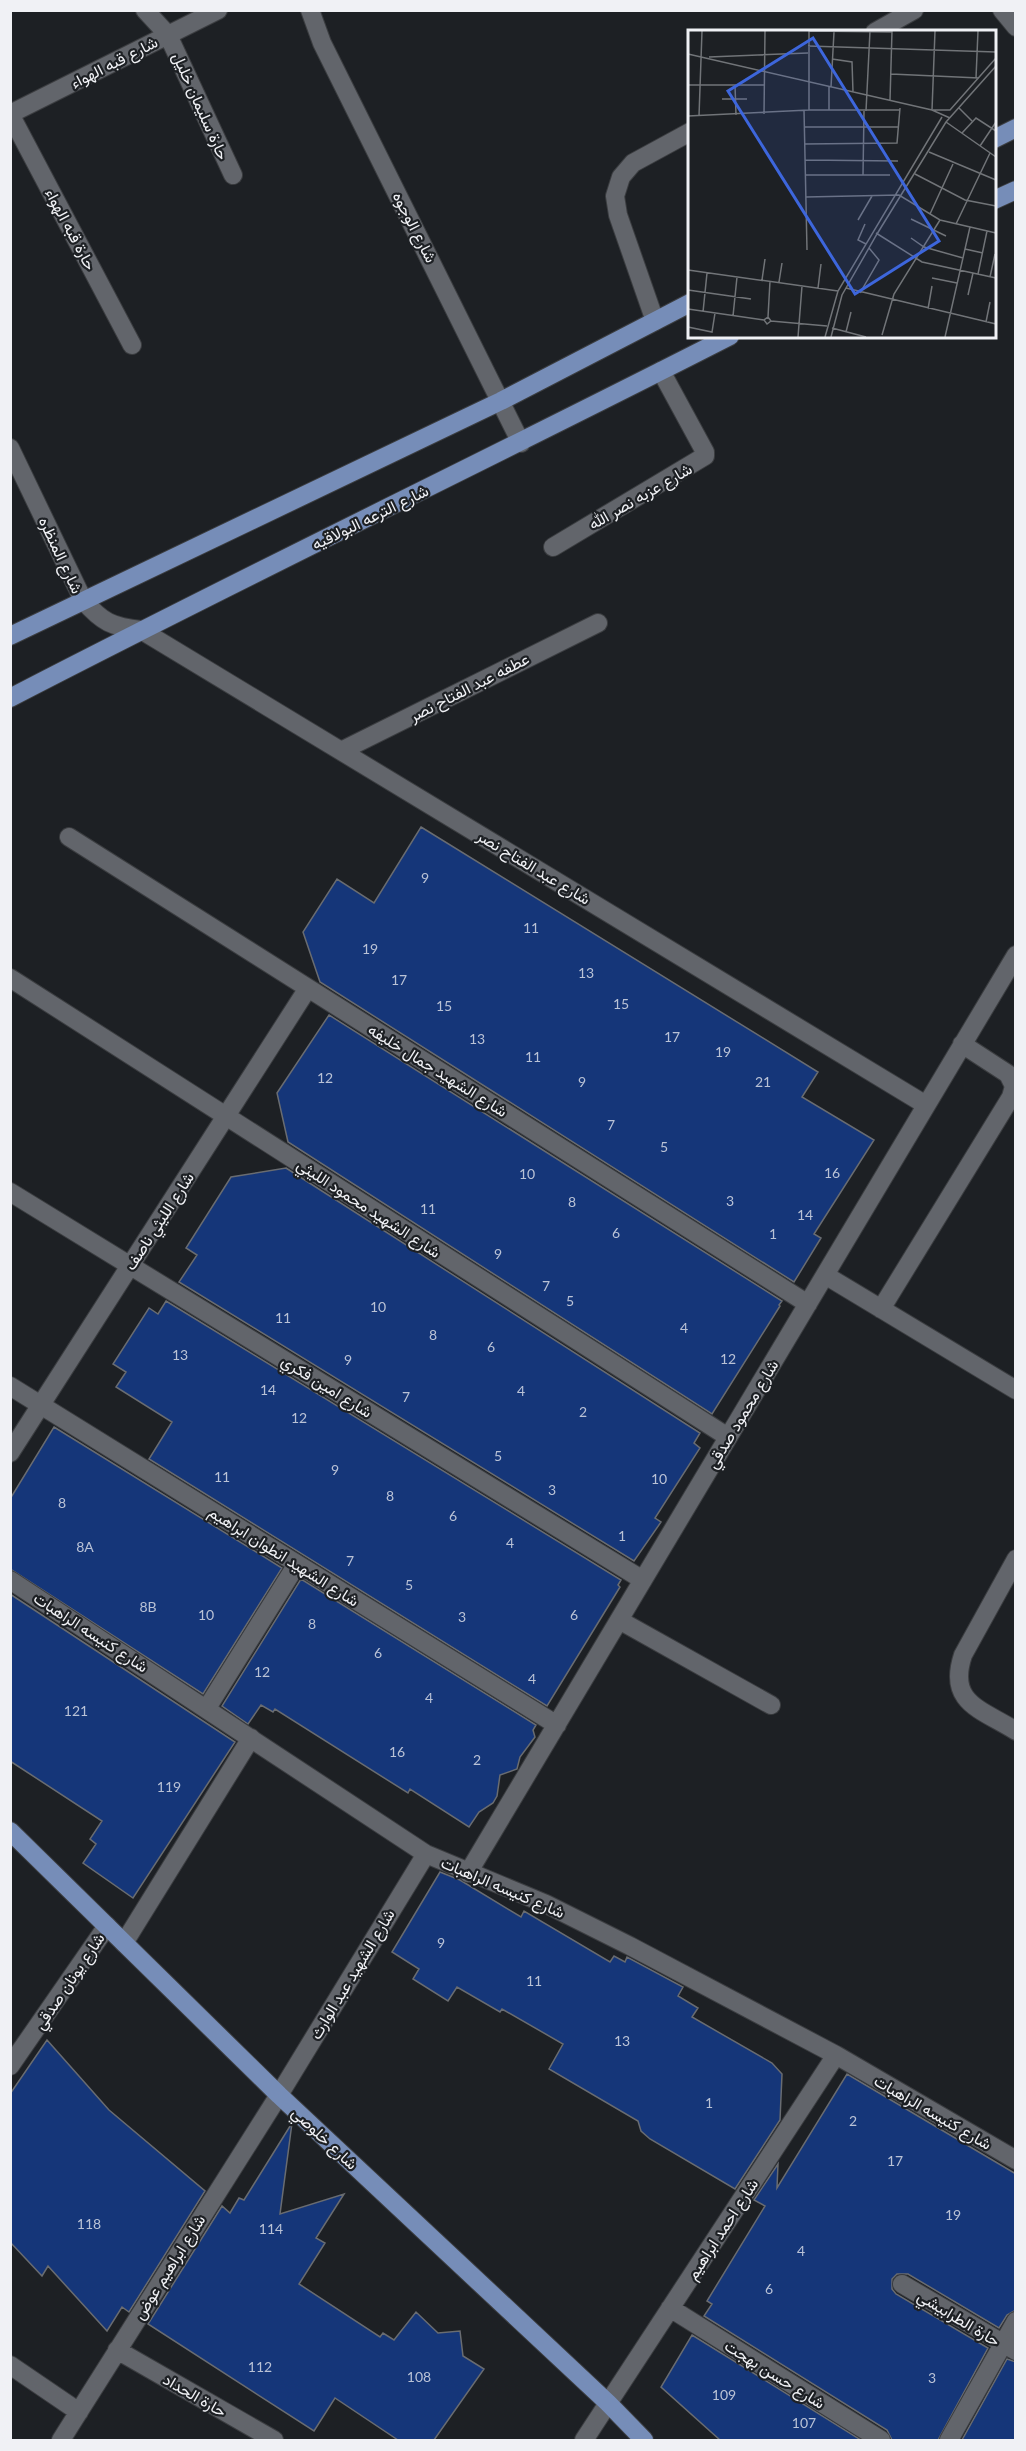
<svg xmlns="http://www.w3.org/2000/svg" width="1026" height="2451" font-family="Lato,Vazirmatn,sans-serif">
  <style>
    .building { fill: #153679; stroke: #696c71; stroke-width: 1.5 }
    .lines { fill: none; stroke-linecap: round; stroke-linejoin: round }
    .minor-casing { stroke: #3b3d40; stroke-width: 20 }
    .major-casing { stroke: #3b3d40; stroke-width: 20 }
    .minor { stroke: #62656b; stroke-width: 18 }
    .major { stroke: #768db8; stroke-width: 18 }
    .labels { text-anchor: middle; stroke-width: 4.5; stroke-linejoin: round; paint-order: stroke }
    .number-label { font-size: 14px; fill: #b9c2d6 }
    .street-label { font-size: 16px; fill: #f0f1f5; stroke: #1d2024 }
    .inset-road { fill: none; stroke: #717478; stroke-width: 1.5 }
    .view { fill: #3d66dc; fill-opacity: 0.15; stroke: #3d66dc; stroke-width: 3 }
    .inset-edge { fill: none; stroke: #f0f1f5; stroke-width: 3 }
  </style>
  <rect width="100%" height="100%" fill="#1d2024"/>
  <path class="building" d="M421 827 818 1072 802 1097 874 1140 814 1234 821 1238 794 1282 320 982 303 932 337 879 374 903Z
    M329 1015 782 1301 779 1305 780 1306 712 1414 288 1142 277 1093Z
    M286 1168 700 1433 694 1443 700 1448 655 1518 661 1522 634 1561 179 1282 197 1255 186 1248 231 1177Z
    M166 1301 621 1580 618 1585 620 1587 547 1706 149 1459 172 1422 116 1387 126 1372 113 1364 149 1308 158 1314Z
    M54 1427 282 1568 203 1694 10 1569V1499Z
    M301 1579 536 1725 533 1730 535 1737 520 1757 517 1769 500 1775 497 1796 493 1803 479 1812 469 1827 410 1789 408 1793 275 1709 273 1712 261 1705 248 1724 222 1706Z
    M10 1594 235 1742 133 1898 83 1863 96 1844 90 1839 102 1821 10 1761Z
    M440 1872 460 1880 521 1917 524 1911 610 1962 614 1956 625 1962 627 1957 683 1987 678 1996 698 2008 692 2017 772 2063 782 2074 780 2120 735 2189 650 2139 641 2131 638 2121 549 2069 563 2044 502 2009 500 2012 457 1987 448 2001 413 1979 419 1969 392 1952Z
    M47 2040 109 2110 205 2191 129 2312 122 2307 107 2331 48 2266 42 2276 10 2242V2094Z
    M847 2074 1016 2174V2310L1007 2315 999 2328 908 2274H897L892 2279V2289L896 2294 988 2348 938 2440H892L887 2430 704 2316 712 2304 707 2301 765 2206 754 2200 778 2164 777 2188Z
    M292 2123 280 2214 344 2194 316 2238 325 2243 299 2284 380 2337 383 2333 394 2340 416 2312 438 2333 460 2331 463 2356 484 2369 434 2440H398L335 2398 314 2431 148 2324 222 2206 230 2213 239 2198 244 2200Z
    M692 2335 861 2440H720L661 2387Z
    M1007 2359 1016 2362V2440H962Z"/>
  <g class="lines">
    <defs>
      <path id="minor" d="M145 10 168 35 233 175
        M310 10 322 43 521 443
        M1002 10 1016 27
        M875 32 914 10
        M10 114 132 345
        M10 114 218 10
        M655 321 618 215 615 196 621 177 633 163 690 132
        M10 448 83 600C102 622 112 627 141 630L926 1105
        M553 547 705 456V452L661 371
        M341 751 598 623
        M69 837 808 1304
        M10 978 728 1437
        M10 1192 643 1580
        M825 1275 1016 1390
        M881 1309 1011 1097 1014 1086 1008 1074 962 1044
        M10 1386 557 1725
        M10 1453 308 988
        M1016 1559 963 1655C947 1703 981 1709 1016 1731
        M10 1580 426 1854 546 1904 630 1946 836 2055 1016 2160
        M619 1620 771 1705
        M207 1708 297 1564
        M468 1873 1016 955
        M124 1943 251 1738
        M10 2066 107 1926
        M902 2284 1016 2351
        M670 2308 881 2440
        M117 2350 274 2440
        M10 2365 79 2412
        M61 2440 279 2095 426 1854
        M584 2440 836 2055
        M949 2440 1016 2321"/>
      <path id="major" d="M994 139 1016 128
        M994 200 1016 190
        M10 636 501 401 690 303
        M10 698C249 574 491 458 730 336
        M10 1831 279 2095 608 2403 644 2440"/>
    </defs>
    <use href="#minor" class="minor-casing"/>
    <use href="#major" class="major-casing"/>
    <use href="#minor" class="minor"/>
    <use href="#major" class="major"/>
  </g>
  <g class="labels">
    <g class="number-label">
      <text x="425" y="883">9</text>
      <text x="531" y="933">11</text>
      <text x="370" y="954">19</text>
      <text x="586" y="978">13</text>
      <text x="399" y="985">17</text>
      <text x="621" y="1009">15</text>
      <text x="444" y="1011">15</text>
      <text x="672" y="1042">17</text>
      <text x="477" y="1044">13</text>
      <text x="723" y="1057">19</text>
      <text x="533" y="1062">11</text>
      <text x="325" y="1083">12</text>
      <text x="582" y="1087">9</text>
      <text x="763" y="1087">21</text>
      <text x="611" y="1130">7</text>
      <text x="664" y="1152">5</text>
      <text x="832" y="1178">16</text>
      <text x="527" y="1179">10</text>
      <text x="730" y="1206">3</text>
      <text x="572" y="1207">8</text>
      <text x="428" y="1214">11</text>
      <text x="805" y="1220">14</text>
      <text x="616" y="1238">6</text>
      <text x="773" y="1239">1</text>
      <text x="498" y="1259">9</text>
      <text x="546" y="1291">7</text>
      <text x="570" y="1306">5</text>
      <text x="378" y="1312">10</text>
      <text x="283" y="1323">11</text>
      <text x="684" y="1333">4</text>
      <text x="433" y="1340">8</text>
      <text x="491" y="1352">6</text>
      <text x="180" y="1360">13</text>
      <text x="728" y="1364">12</text>
      <text x="348" y="1365">9</text>
      <text x="268" y="1395">14</text>
      <text x="521" y="1396">4</text>
      <text x="406" y="1402">7</text>
      <text x="583" y="1417">2</text>
      <text x="299" y="1423">12</text>
      <text x="498" y="1461">5</text>
      <text x="335" y="1475">9</text>
      <text x="222" y="1482">11</text>
      <text x="659" y="1484">10</text>
      <text x="552" y="1495">3</text>
      <text x="390" y="1501">8</text>
      <text x="62" y="1508">8</text>
      <text x="453" y="1521">6</text>
      <text x="622" y="1541">1</text>
      <text x="510" y="1548">4</text>
      <text x="85" y="1552">8A</text>
      <text x="350" y="1566">7</text>
      <text x="409" y="1590">5</text>
      <text x="148" y="1612">8B</text>
      <text x="206" y="1620">10</text>
      <text x="574" y="1620">6</text>
      <text x="462" y="1622">3</text>
      <text x="312" y="1629">8</text>
      <text x="378" y="1658">6</text>
      <text x="262" y="1677">12</text>
      <text x="532" y="1684">4</text>
      <text x="429" y="1703">4</text>
      <text x="76" y="1716">121</text>
      <text x="397" y="1757">16</text>
      <text x="477" y="1765">2</text>
      <text x="169" y="1792">119</text>
      <text x="441" y="1948">9</text>
      <text x="534" y="1986">11</text>
      <text x="622" y="2046">13</text>
      <text x="709" y="2108">1</text>
      <text x="853" y="2126">2</text>
      <text x="895" y="2166">17</text>
      <text x="953" y="2220">19</text>
      <text x="89" y="2229">118</text>
      <text x="271" y="2234">114</text>
      <text x="801" y="2256">4</text>
      <text x="769" y="2294">6</text>
      <text x="260" y="2372">112</text>
      <text x="419" y="2382">108</text>
      <text x="932" y="2383">3</text>
      <text x="724" y="2400">109</text>
      <text x="804" y="2428">107</text>
    </g>
    <g class="street-label">
      <text transform="translate(114 62) rotate(-27)" y="6">شارع قبه الهواء</text>
      <text transform="translate(201 106) rotate(66)" y="6">حارة سليمان خليل</text>
      <text transform="translate(415 227) rotate(63)" y="6">شارع الوجوه</text>
      <text transform="translate(71 229) rotate(62)" y="6">حارة قبه الهواء</text>
      <text transform="translate(640 496) rotate(-30)" y="6">شارع عزبه نصر الله</text>
      <text transform="translate(370 517) rotate(-26)" y="6">شارع الترعه البولاقيه</text>
      <text transform="translate(61 555) rotate(65)" y="6">شارع المنظره</text>
      <text transform="translate(469 687) rotate(-27)" y="6">عطفه عبد الفتاح نصر</text>
      <text transform="translate(534 867) rotate(31)" y="6">شارع عبد الفتاح نصر</text>
      <text transform="translate(438 1070) rotate(32)" y="6">شارع الشهيد جمال خليفه</text>
      <text transform="translate(369 1208) rotate(33)" y="6">شارع الشهيد محمود الليثي</text>
      <text transform="translate(159 1221) rotate(-57)" y="6">شارع الليثي ناصف</text>
      <text transform="translate(327 1386) rotate(32)" y="6">شارع امين فكري</text>
      <text transform="translate(742 1414) rotate(-59)" y="6">شارع محمود صدقي</text>
      <text transform="translate(284 1556) rotate(32)" y="6">شارع الشهيد انطوان ابراهيم</text>
      <text transform="translate(91 1632) rotate(33)" y="6">شارع كنيسه الراهبات</text>
      <text transform="translate(503 1887) rotate(23)" y="6">شارع كنيسه الراهبات</text>
      <text transform="translate(352 1974) rotate(-59)" y="6">شارع الشهيد عبد الوارث</text>
      <text transform="translate(69 1981) rotate(-56)" y="6">شارع يونان صدقي</text>
      <text transform="translate(933 2112) rotate(30)" y="6">شارع كنيسه الراهبات</text>
      <text transform="translate(325 2138) rotate(43)" y="6">شارع خلوصي</text>
      <text transform="translate(722 2229) rotate(-57)" y="6">شارع احمد ابراهيم</text>
      <text transform="translate(169 2267) rotate(-58)" y="6">شارع ابراهيم عوض</text>
      <text transform="translate(959 2318) rotate(31)" y="6">حارة الطرابيشي</text>
      <text transform="translate(775 2374) rotate(32)" y="6">شارع حسن بهجت</text>
      <text transform="translate(195 2395) rotate(30)" y="6">حارة الحداد</text>
    </g>
  </g>
  <g transform="translate(688 30)">
    <rect width="308" height="308" fill="#1d2024"/>
    <path class="inset-road" d="M121 1 204 2M121 1V80M120 16 308 22M0 24 244 80 262 88M21 27 120 23M144 29 164 32 165 62M203 44 291 48M288 48 290 1M0 55H77M47 55 48 85M141 57V80M143 57 146 2M34 69H59M202 70 204 1M271 78 284 91M116 80 119 220M244 80 247 1M245 80H262L308 28M178 81 182 1M76 84 77 1M0 86 121 80H212M11 86 14 1M258 92 308 127M116 97H211M274 103 288 88 308 101M117 114 209 113 212 78M292 116 308 92M241 122 308 150M117 130 210 131M227 144 277 170 308 176M117 145H202M175 145 176 81M118 167 211 165 252 190 308 203M242 184 265 134M223 189 258 206M170 190 184 166M177 194 170 210 178 214M268 194 302 123M188 203 234 232 308 248M223 208 236 217 275 228M277 219 295 223M0 240 150 261M290 244 299 201M302 247 307 224M244 248 269 253M74 250 77 229M91 252 94 233M130 258 133 234M158 258 308 294M0 260 63 269M172 263 191 230 181 218M280 265 285 243M0 279 76 290M240 279 244 256M15 282 19 243M45 286 49 247M80 287 82 251M83 291 80 287 76 290 79 294 83 291 139 296M298 292 302 272M0 297 24 302 27 283M144 298 178 307M158 302 163 282M194 305 206 264 252 190M110 307 114 256M137 307 150 261 254 87M143 307 154 265 189 204 258 92 308 36M257 307 282 197"/>
    <path class="view" d="M125 8 251 211 167 264 40 61Z"/>
    <rect width="308" height="308" class="inset-edge"/>
  </g>
  <rect width="1026" height="2451" fill="none" stroke="#f0f1f5" stroke-width="24"/>
</svg>
